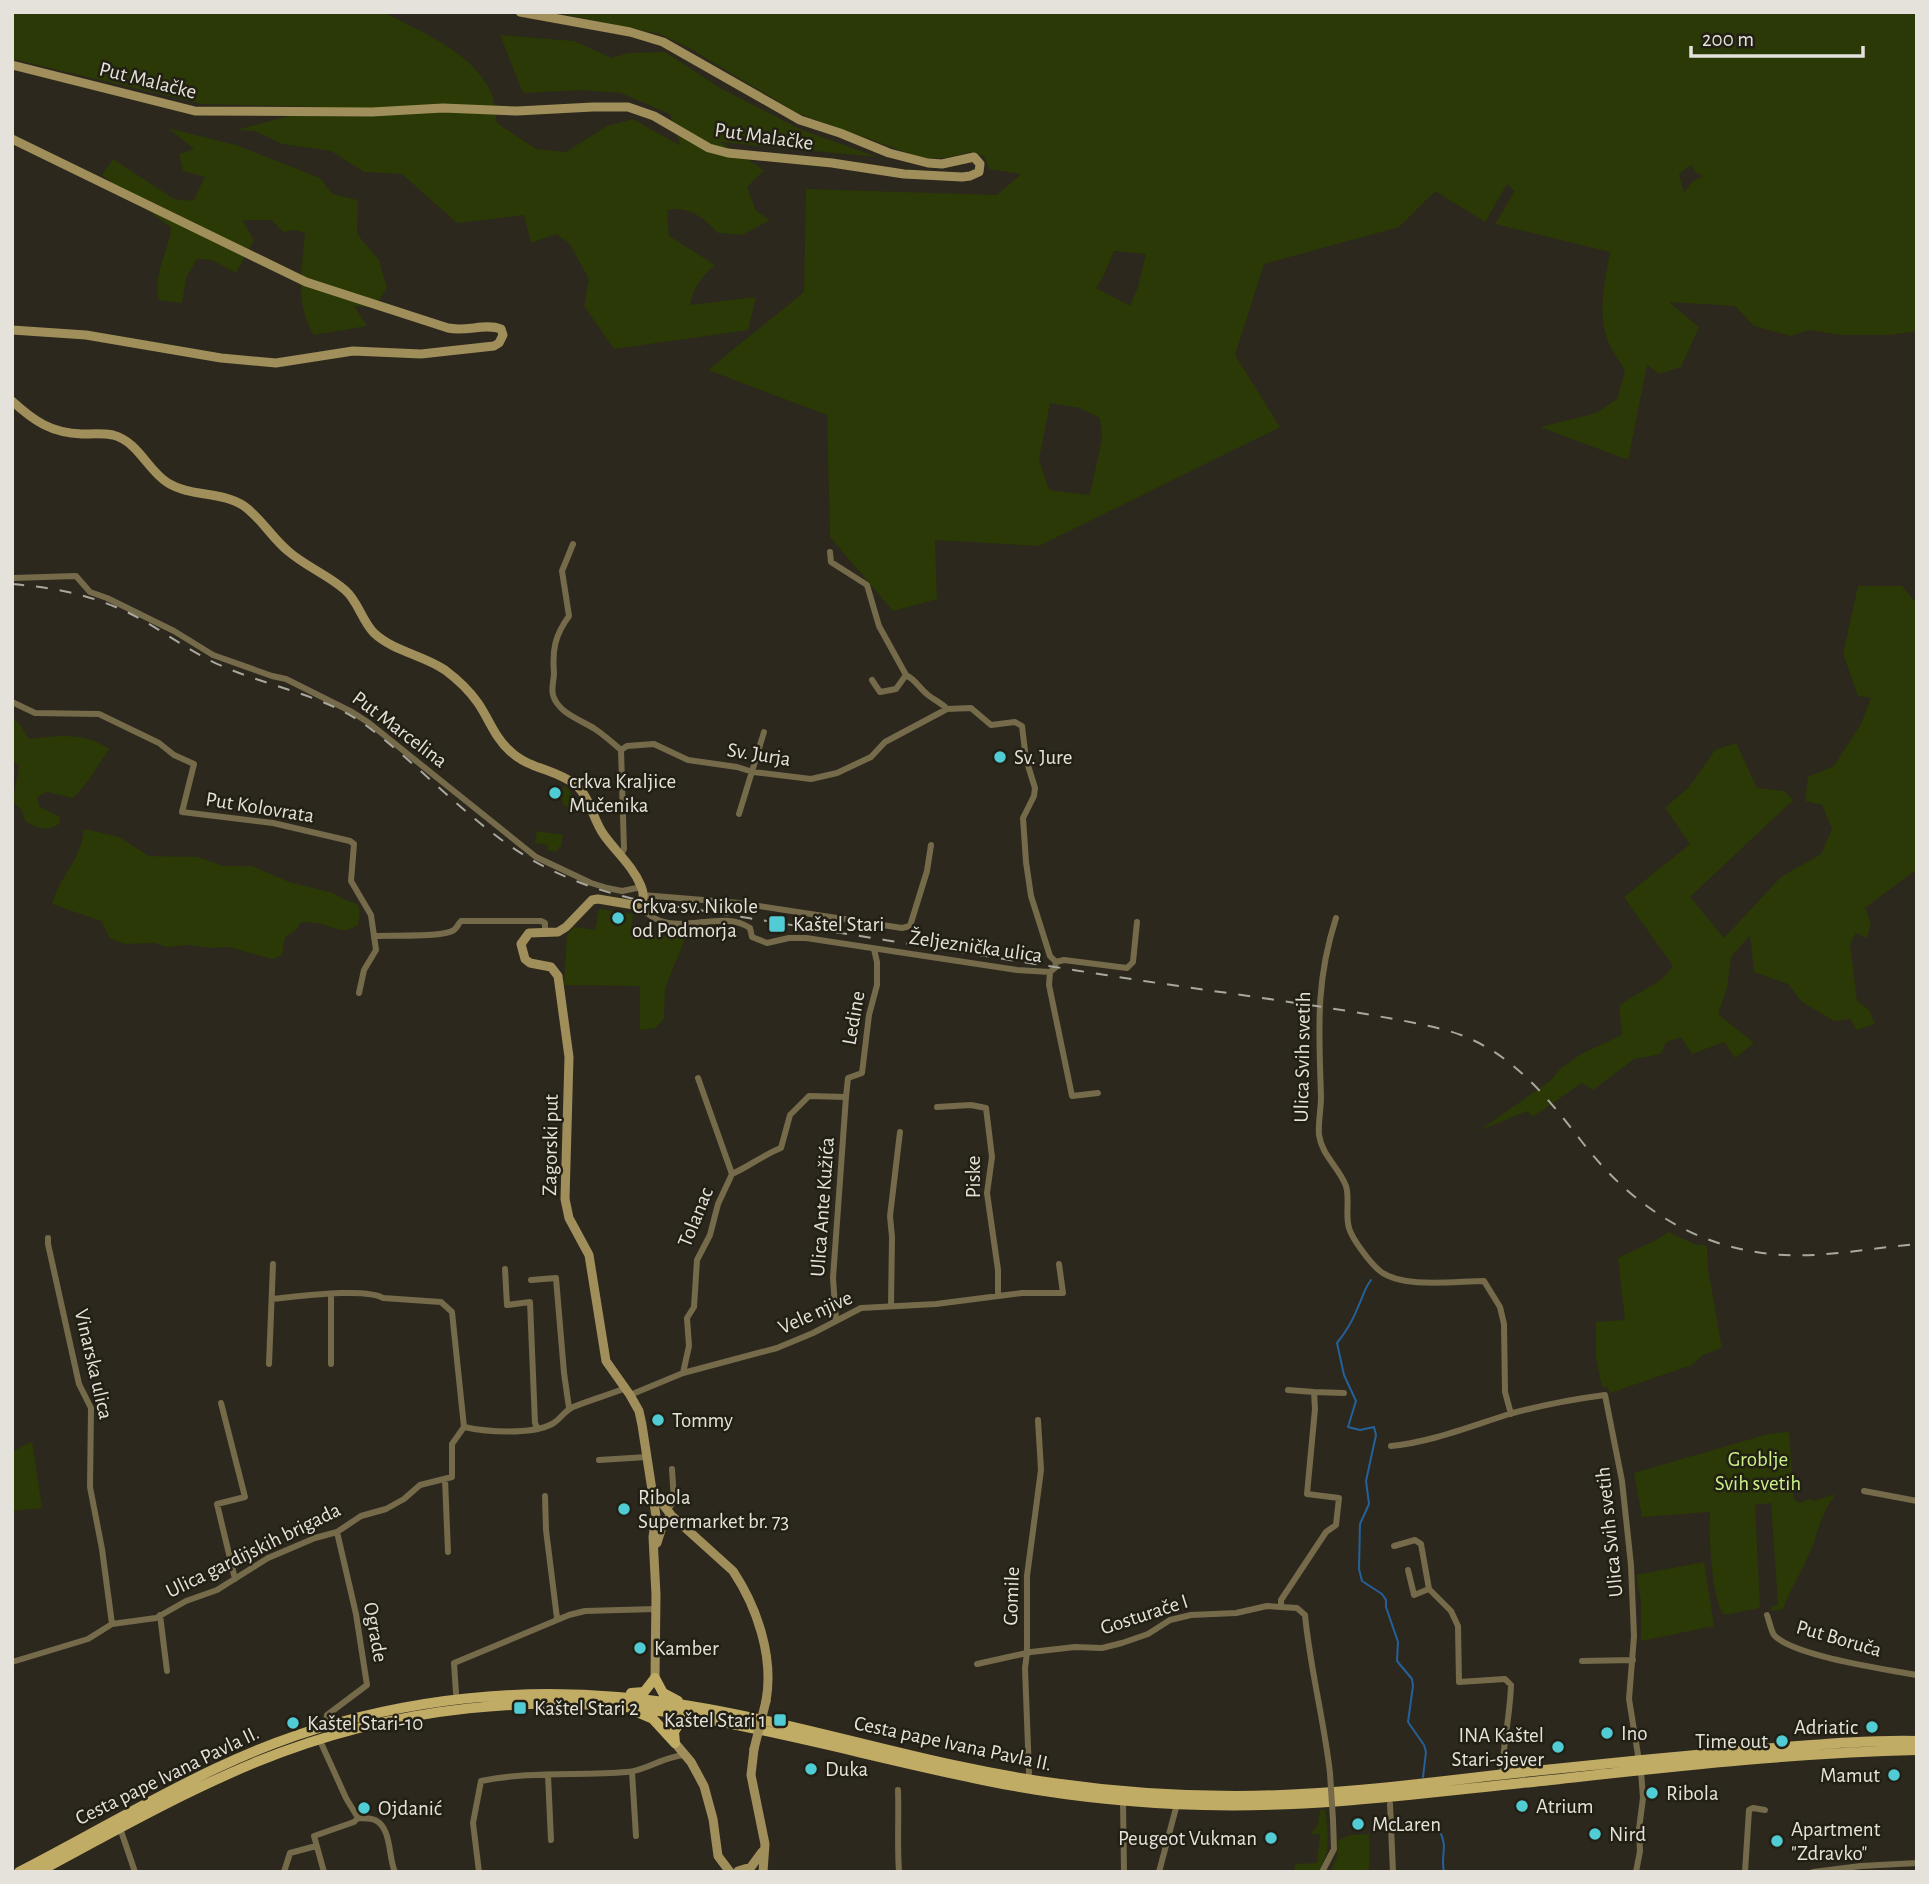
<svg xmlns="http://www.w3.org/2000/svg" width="1929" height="1884" font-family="'Alegreya Sans',sans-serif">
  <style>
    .green { fill: #2a3905; fill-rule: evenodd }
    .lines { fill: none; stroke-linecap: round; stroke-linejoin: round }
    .stream { stroke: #256098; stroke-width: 2 }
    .street { stroke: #756a4a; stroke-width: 6 }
    .secondary { stroke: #a08f5a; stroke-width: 9 }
    .primary { stroke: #c1ac66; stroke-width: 10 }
    .rail { stroke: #aaa79e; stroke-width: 2; stroke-dasharray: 12 12; stroke-linecap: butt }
    .street-bridge { stroke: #756a4a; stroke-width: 6 }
    .secondary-bridge { stroke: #a08f5a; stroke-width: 9 }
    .poi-dot { fill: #51ccd4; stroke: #221f14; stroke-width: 2.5 }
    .labels { text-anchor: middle; stroke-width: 5; stroke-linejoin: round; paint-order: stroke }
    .street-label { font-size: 21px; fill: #e5e2db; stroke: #221f14 }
    .poi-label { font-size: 21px; fill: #e5e2db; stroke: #221f14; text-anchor: start }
    .park-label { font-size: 21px; fill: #cbf187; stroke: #221f14 }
  </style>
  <rect width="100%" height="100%" fill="#2c281d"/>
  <path class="green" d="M12 12H384C421 33 470 50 490 90 495 99 495 113 497 123L536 149 566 152 607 126 633 119 681 146 670 114 621 93 582 90 523 93 500 35 574 41 612 58 628 53 665 52 720 88 802 130 877 157 720 142 764 170 747 187 756 211 770 220 742 235 718 233C702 217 691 206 667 210L669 236 715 265C701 278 694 286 690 305L756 297 748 330 614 349 584 306 589 279 569 243 556 234 531 243 524 215 457 223 402 174 364 172 331 151 282 144 255 131 236 130 323 107 202 104 12 59Z
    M553 12H1917V331L1890 335H1841L1809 330 1791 336 1754 326 1735 306 1669 302 1699 327 1681 367 1659 374 1647 365 1628 460 1540 427 1596 413 1617 399 1625 370C1620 362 1614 354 1610 346 1596 317 1605 282 1610 252L1495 224 1515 191 1507 184 1485 222 1435 191 1399 227 1264 264 1235 355 1280 427 1039 546 935 540 937 599 893 611 830 537 827 415 708 370 804 292 806 189 997 195 1021 174 989 169 984 156 971 152 944 158H922L797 113 691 49 660 34ZM1691 165 1695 172 1703 176 1692 182 1684 193 1679 174ZM1114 251 1146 254 1138 287 1130 306 1096 288 1104 275ZM1050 403 1080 408 1100 418 1102 438 1090 495 1049 490 1039 459Z
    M168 128 236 145 320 178 332 194 358 200 357 234 379 260 387 288 374 307 354 306 367 326 314 335C294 304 302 268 305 233L294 230 283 232 272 220H242L254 240 236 273 212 260 197 259 186 278 182 303 159 300C152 276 168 253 171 228L102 175 113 159 174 199 193 201 205 177 183 171 179 154 194 149Z
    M1858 586H1902L1917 604V869L1865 908 1871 924 1867 938 1856 933 1850 944 1857 1001 1869 1010 1875 1024 1856 1030 1851 1019 1834 1021 1802 1002 1788 984 1754 972 1750 935 1731 957 1727 988 1718 1014 1754 1043 1735 1058 1724 1042 1692 1054 1681 1037 1666 1042 1661 1054 1634 1059 1593 1090 1582 1083 1532 1117 1527 1111 1478 1131 1550 1081 1560 1069 1581 1054 1622 1035 1619 1005 1661 980 1673 966 1624 897 1690 844 1665 808 1689 787 1715 750 1736 743 1757 788 1785 791 1793 800 1690 897 1724 938 1781 877 1821 854 1832 829 1822 805 1805 801 1808 777 1834 766 1861 724 1871 698 1858 696 1843 654Z
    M12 719 18 722 29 739C60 735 83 732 110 749 96 766 90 782 73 798L47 792 37 797 39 806 60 817 59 824C48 832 35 828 25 821L22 811 13 801 19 766 12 759Z
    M566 786 579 805C571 809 568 809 562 803L563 787Z
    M84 829 119 837 149 856 198 857 223 866H252L289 882 333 893 343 899 357 904 360 911 358 925C345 933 338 930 325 925 317 922 309 923 301 922L295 931 285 937 282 955 272 959 229 947 211 948 188 945 167 947 154 943 124 944 110 938 101 921 52 904C60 875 81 861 84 829Z
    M537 831 563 835 561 847H558L557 852 548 850V845L535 843Z
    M599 909 633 914 631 931 685 939 665 988 664 1019 655 1028 640 1030V986L564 985 567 935 574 927 595 930Z
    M1669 1232 1694 1244 1707 1246 1708 1269 1722 1348 1703 1355 1692 1365 1610 1393 1607 1386 1602 1387 1596 1358V1322L1625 1320 1618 1258 1656 1240Z
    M1789 1432 1794 1499 1800 1503 1808 1499 1814 1501 1836 1494C1819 1515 1818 1536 1807 1559 1799 1576 1790 1591 1783 1609L1772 1611 1771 1606 1778 1605 1771 1503 1755 1505 1760 1608 1724 1615C1712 1603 1708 1530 1710 1512L1642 1517 1634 1473 1768 1434Z
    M32 1441 42 1508 12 1511V1452Z
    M1704 1562 1714 1626 1641 1641V1601L1636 1575Z
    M1320 1810H1325C1328 1831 1332 1855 1317 1872H1294L1295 1864 1317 1863 1320 1834H1311L1318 1824Z
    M1369 1834V1872H1330L1337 1857 1338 1841 1349 1835Z"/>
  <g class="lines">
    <path class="stream" d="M1371 1280C1364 1289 1363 1297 1358 1307 1353 1320 1346 1332 1337 1343L1344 1375 1356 1401 1348 1427 1360 1430 1374 1427 1376 1435 1366 1481 1369 1504 1360 1524 1359 1569 1362 1581 1382 1594 1386 1600V1607L1398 1642 1397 1661 1412 1679 1413 1686 1408 1722 1424 1745 1426 1752 1423 1777
      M1439 1830C1449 1848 1440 1854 1444 1872"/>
    <path class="street" d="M573 544 562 571 569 616C555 635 552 650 554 673 554 680 551 688 553 695 558 713 581 720 595 729 604 735 613 743 621 750
      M830 552 831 562 867 585 879 626 906 675C916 680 919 688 928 695 934 700 942 703 947 709
      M12 578 76 576 90 592 107 598 174 631 213 655 272 676 286 679 352 712 369 723 536 857 591 883 607 888 622 891 642 887
      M872 680 880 692 896 689 906 675
      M12 702 35 713 99 714 159 743 174 755 194 764 182 812 273 823 350 841 354 844 351 881 371 915 376 950 364 970 359 993
      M739 814 764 732
      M621 855 624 849 621 750 627 746 654 744 688 760 737 767 753 772 811 779 837 773 871 757 885 742 947 709 971 708 991 725 1015 722 1022 726 1026 759 1035 788 1034 796 1023 818 1026 862 1031 896 1050 956 1056 962 1055 968 1050 972
      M643 895 739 903 902 928 910 926 927 871 931 845
      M640 906C670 944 717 906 750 928L752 937 767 943 789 938H806L1017 970 1050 972 1049 985 1072 1096 1098 1093
      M1336 918C1315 983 1319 1031 1321 1097 1321 1109 1318 1123 1319 1135 1322 1156 1339 1167 1346 1186 1350 1199 1345 1215 1349 1228 1352 1239 1371 1264 1380 1271 1402 1289 1456 1281 1484 1281L1500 1307 1504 1324 1505 1392 1511 1414
      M375 936C392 935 443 938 454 930 457 928 458 924 461 921H541L545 923V932
      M1056 962 1064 960 1127 968 1133 962 1137 922
      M937 1107 971 1105 986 1108 992 1157 987 1193 998 1270V1296
      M732 1174C750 1166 763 1155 781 1148L790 1115 809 1096 846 1097 848 1078 862 1073 869 1015 877 985V962L874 949
      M48 1238V1244L79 1384 91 1408 90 1487 102 1549 112 1624
      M505 1269 507 1305 530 1302 535 1423 538 1429
      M531 1280 556 1278 564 1373 569 1408
      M272 1299C295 1297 365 1287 383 1298L441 1302 452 1312 464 1427
      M891 1305 892 1237 890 1216 900 1132
      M836 1320 833 1278 846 1097
      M269 1364 273 1264
      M331 1364V1294
      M683 1373 689 1346 687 1318 694 1307 697 1260 710 1235 718 1204 732 1174 698 1078
      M1288 1390 1314 1392 1315 1409 1307 1494 1339 1498 1336 1525 1326 1532 1281 1600V1607L1297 1608 1305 1615C1310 1668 1324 1720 1330 1773
      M1314 1392 1344 1393
      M630 1395 683 1373 777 1348 813 1333 861 1308 936 1304 1022 1293H1063L1059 1264
      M221 1403 245 1497 217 1504 235 1579
      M464 1427C486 1432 531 1435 552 1424 560 1420 564 1411 573 1407 590 1400 608 1395 626 1388
      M1391 1446C1433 1442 1473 1425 1513 1413 1543 1405 1574 1399 1605 1395L1622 1481 1631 1565 1634 1636 1629 1699 1639 1761
      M599 1460 647 1457
      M445 1479 448 1552
      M1864 1491 1917 1501
      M545 1496 546 1530 557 1618
      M667 1511 674 1501 672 1469
      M1394 1546 1415 1540 1421 1544 1429 1589
      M1408 1570 1414 1595 1429 1589 1451 1611 1458 1626 1459 1682 1505 1679 1511 1685C1510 1716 1503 1744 1502 1775
      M160 1615 167 1671
      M1767 1615C1769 1620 1771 1631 1774 1635 1792 1656 1889 1670 1917 1675
      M1582 1661 1633 1660
      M12 1662 88 1639 112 1624 156 1618 186 1601 217 1590 268 1558 315 1538 337 1532 361 1516 386 1509 404 1499 420 1485 452 1477V1444L464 1427
      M977 1664 1031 1652 1075 1647 1102 1648 1122 1643 1148 1634 1170 1620 1191 1615 1236 1613 1267 1606 1281 1607
      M456 1693 454 1663 569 1615 585 1611 656 1609
      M326 1720 327 1715 367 1685 356 1614 337 1532
      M322 1745 346 1798 358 1818C362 1818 370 1818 375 1820 392 1828 388 1857 395 1872
      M632 1772 636 1836
      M1029 1773 1025 1668 1027 1653V1576L1041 1470 1038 1420
      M548 1775 551 1840
      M898 1790C899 1818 897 1844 899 1872
      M1123 1801 1124 1872
      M1390 1804 1393 1872
      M120 1828 135 1872
      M284 1872 290 1853 316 1846
      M324 1872 314 1836 354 1822 358 1818
      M479 1872 473 1823 481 1781C529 1771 578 1776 627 1772 645 1771 662 1757 684 1755
      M1159 1872 1177 1804
      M1322 1872 1334 1849 1333 1820
      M1636 1872 1640 1851 1639 1829 1643 1798 1641 1771
      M1745 1872 1749 1810 1753 1808 1765 1810
      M1813 1872 1861 1866 1917 1863"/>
    <path class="secondary" d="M12 65 195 111 372 112 443 108 517 111 593 107H628L654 116 709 148 728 153 832 163 904 174 962 177 970 176 979 172 980 164 974 157 942 164 928 163 889 153 840 133 800 120 663 42 630 32 520 12
      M12 139 306 282 448 328C467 332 485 323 501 329L503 335 499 343 494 346 421 354 353 351 276 363 221 358 86 335 12 330
      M12 401C34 421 51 433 82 434 92 434 103 433 113 435 139 442 147 470 168 483 191 497 221 491 244 506 261 518 272 538 288 551 305 566 328 575 345 590 358 601 362 621 374 633 393 651 423 655 445 670 457 679 469 690 478 703 489 719 495 738 510 751 528 769 556 769 576 785 590 797 593 820 604 835 616 852 633 866 641 886 644 893 644 900 640 906L598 899 592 900 566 927 558 932 529 933 521 944 525 959 530 963 551 967 558 976 569 1057 565 1199 569 1218 589 1255 606 1361 630 1395 639 1411 642 1425 656 1516 653 1537 656 1595 655 1678
      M656 1495 671 1515 733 1571C757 1607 774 1657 766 1701
      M657 1543 663 1524 671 1515
      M675 1743 691 1762 704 1786 713 1819 718 1856 730 1872
      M754 1749 751 1775 765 1844 763 1872
      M738 1871 751 1867 762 1852"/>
    <path class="primary" d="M655 1678 663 1693 678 1701
      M631 1693 644 1692 655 1678
      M639 1713 653 1719 675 1743
      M675 1743 674 1732 680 1722 693 1720
      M19 1872C123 1819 223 1753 337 1723 428 1698 524 1689 618 1697 732 1706 842 1741 953 1765 1045 1785 1140 1796 1235 1796 1319 1796 1404 1786 1488 1776 1579 1766 1670 1757 1761 1749 1812 1745 1865 1740 1917 1741
      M38 1872C109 1834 179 1794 254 1763 392 1706 543 1690 690 1716 788 1733 885 1760 983 1780 1055 1795 1130 1803 1203 1805 1310 1808 1416 1794 1522 1783 1653 1769 1784 1753 1917 1750"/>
    <path class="rail" d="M12 584C60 588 102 597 144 621 170 636 194 654 222 666 269 687 321 694 364 724 420 765 466 819 524 855 561 878 601 892 643 901 810 928 977 955 1144 981 1212 991 1280 1000 1348 1011 1382 1017 1416 1022 1449 1031 1507 1048 1544 1093 1579 1138 1638 1216 1715 1260 1814 1255 1848 1253 1883 1247 1917 1244"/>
    <path class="street-bridge" d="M1330 1773 1333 1820"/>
    <path class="secondary-bridge" d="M754 1749 766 1701"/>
  </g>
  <g class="poi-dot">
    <circle cx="1000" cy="757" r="7"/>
    <circle cx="555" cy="793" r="7"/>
    <circle cx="618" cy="918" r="7"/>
    <rect x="768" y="915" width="18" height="18" rx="3.5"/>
    <circle cx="658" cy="1420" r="7"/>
    <circle cx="624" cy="1509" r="7"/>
    <circle cx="640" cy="1648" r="7"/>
    <rect x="513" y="1701" width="14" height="14" rx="3.5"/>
    <rect x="773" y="1713" width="14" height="14" rx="3.5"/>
    <circle cx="293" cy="1723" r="7"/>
    <circle cx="1872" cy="1727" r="7"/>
    <circle cx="1607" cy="1733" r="7"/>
    <circle cx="1782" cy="1741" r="7"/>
    <circle cx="1558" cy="1747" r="7"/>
    <circle cx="811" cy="1769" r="7"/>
    <circle cx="1894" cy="1775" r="7"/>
    <circle cx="1652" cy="1793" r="7"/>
    <circle cx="1522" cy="1806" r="7"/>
    <circle cx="364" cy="1808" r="7"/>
    <circle cx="1358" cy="1824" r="7"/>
    <circle cx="1595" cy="1834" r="7"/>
    <circle cx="1271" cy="1838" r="7"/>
    <circle cx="1777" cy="1841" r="7"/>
  </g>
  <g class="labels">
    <g class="street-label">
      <text transform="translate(148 80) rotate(14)" y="7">Put Malačke</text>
      <text transform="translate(764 136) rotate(8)" y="7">Put Malačke</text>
      <text transform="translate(400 729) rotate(37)" y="7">Put Marcelina</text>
      <text transform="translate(759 754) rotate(9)" y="7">Sv. Jurja</text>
      <text transform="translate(260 807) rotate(9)" y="7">Put Kolovrata</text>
      <text transform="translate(976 946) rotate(8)" y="7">Željeznička ulica</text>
      <text transform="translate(853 1018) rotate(-80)" y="7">Ledine</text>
      <text transform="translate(1302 1057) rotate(-89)" y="7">Ulica Svih svetih</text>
      <text transform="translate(550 1145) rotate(-89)" y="7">Zagorski put</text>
      <text transform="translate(973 1177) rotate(-90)" y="7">Piske</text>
      <text transform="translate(822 1207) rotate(-86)" y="7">Ulica Ante Kužića</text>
      <text transform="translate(695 1217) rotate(-68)" y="7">Tolanac</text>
      <text transform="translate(815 1312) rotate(-24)" y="7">Vele njive</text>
      <text transform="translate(94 1364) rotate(77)" y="7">Vinarska ulica</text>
      <text transform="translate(1609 1532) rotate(-96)" y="7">Ulica Svih svetih</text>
      <text transform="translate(253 1550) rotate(-26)" y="7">Ulica gardijskih brigada</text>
      <text transform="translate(1011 1596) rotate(-88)" y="7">Gomile</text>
      <text transform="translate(1144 1614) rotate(-18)" y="7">Gosturače I</text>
      <text transform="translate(376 1632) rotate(80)" y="7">Ograde</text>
      <text transform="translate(1839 1638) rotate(16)" y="7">Put Boruča</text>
      <text transform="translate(953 1743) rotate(12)" y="7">Cesta pape Ivana Pavla II.</text>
      <text transform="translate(167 1775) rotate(-26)" y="7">Cesta pape Ivana Pavla II.</text>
    </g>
    <g class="poi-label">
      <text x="1014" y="764">Sv. Jure</text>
      <text x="569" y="788">crkva Kraljice<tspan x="569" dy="24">Mučenika</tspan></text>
      <text x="632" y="913">Crkva sv. Nikole<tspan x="632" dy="24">od Podmorja</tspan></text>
      <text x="793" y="931">Kaštel Stari</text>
      <text x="672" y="1427">Tommy</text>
      <text x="638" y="1504">Ribola<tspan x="638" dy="24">Supermarket br. 73</tspan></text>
      <text x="654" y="1655">Kamber</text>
      <text x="534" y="1715">Kaštel Stari 2</text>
      <text x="766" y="1727" text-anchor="end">Kaštel Stari 1</text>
      <text x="307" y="1730">Kaštel Stari-10</text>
      <text x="1858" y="1734" text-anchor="end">Adriatic</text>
      <text x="1621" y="1740">Ino</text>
      <text x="1544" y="1742" text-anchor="end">INA Kaštel<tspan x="1544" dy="24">Stari-sjever</tspan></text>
      <text x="1768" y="1748" text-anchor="end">Time out</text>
      <text x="825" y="1776">Duka</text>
      <text x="1880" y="1782" text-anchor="end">Mamut</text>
      <text x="1666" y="1800">Ribola</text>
      <text x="1536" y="1813">Atrium</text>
      <text x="378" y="1815">Ojdanić</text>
      <text x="1372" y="1831">McLaren</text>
      <text x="1791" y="1836">Apartment<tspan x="1791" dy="24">"Zdravko"</tspan></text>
      <text x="1609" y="1841">Nird</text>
      <text x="1257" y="1845" text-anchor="end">Peugeot Vukman</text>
    </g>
    <g class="park-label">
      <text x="1758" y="1466">Groblje<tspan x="1758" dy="24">Svih svetih</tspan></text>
    </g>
  </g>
  <rect width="1929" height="1884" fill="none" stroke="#e5e2db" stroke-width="28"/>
  <path d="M1691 46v10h172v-10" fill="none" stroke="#e5e2db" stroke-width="3.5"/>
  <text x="1702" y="46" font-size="21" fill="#e5e2db" stroke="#221f14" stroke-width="5" paint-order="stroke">200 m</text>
</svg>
